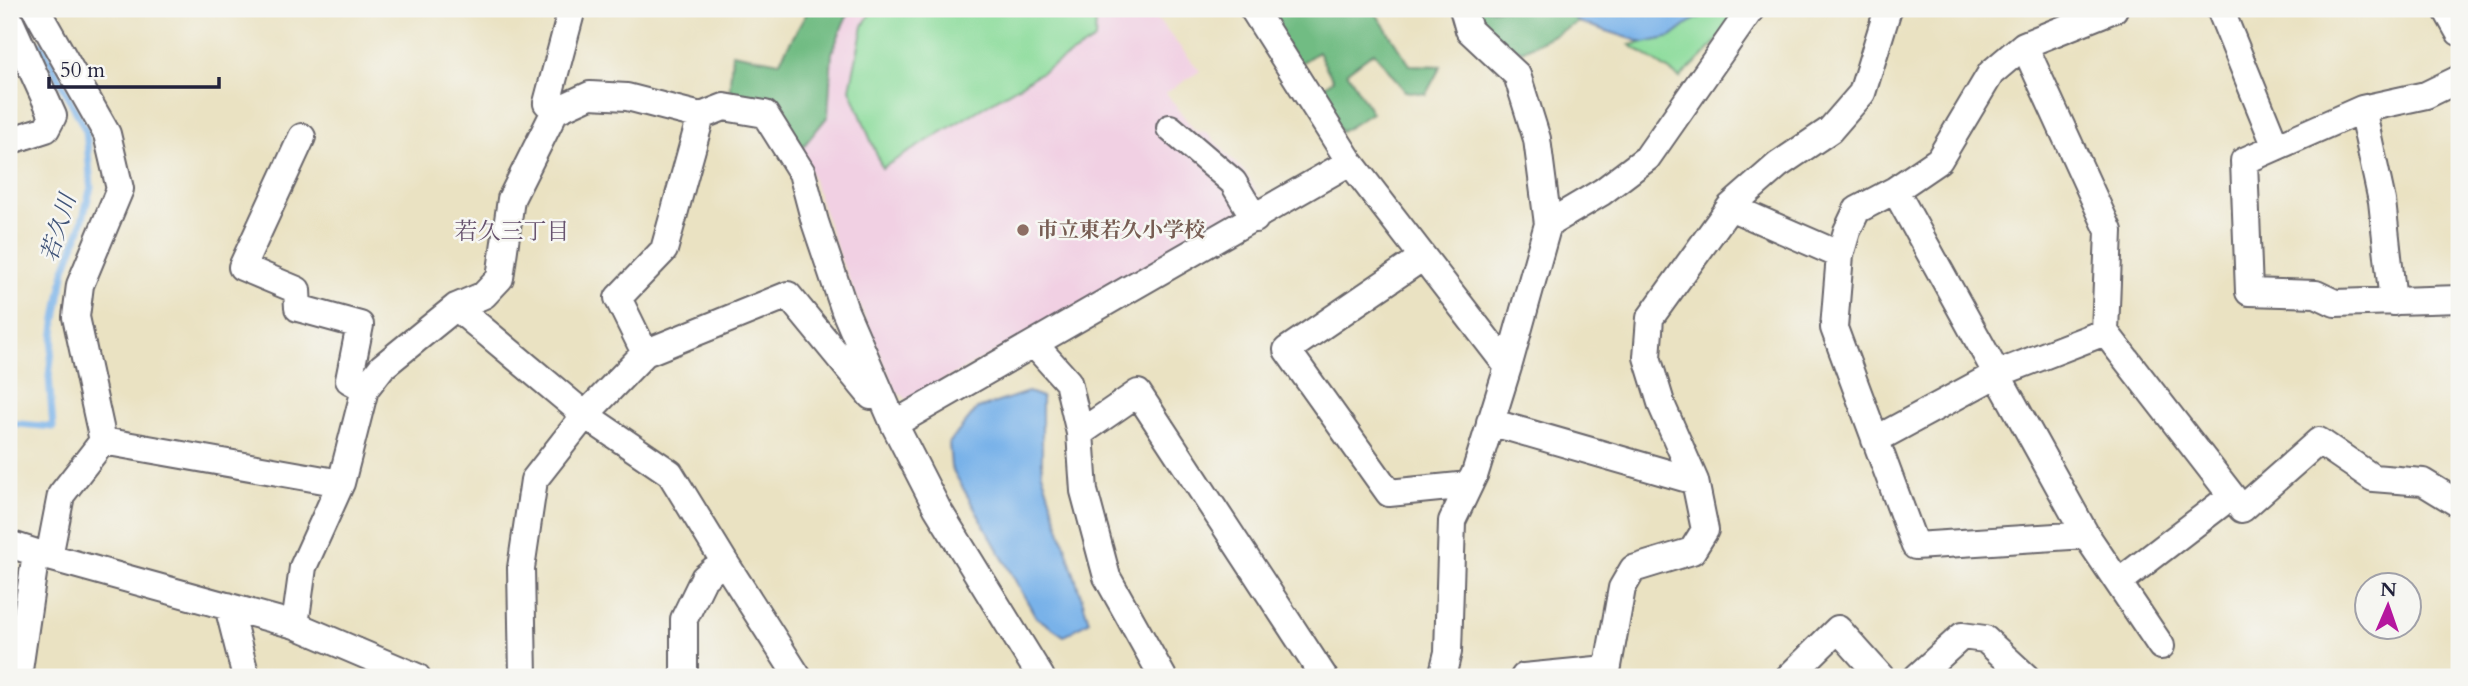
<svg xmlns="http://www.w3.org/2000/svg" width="2468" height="686" font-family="Cardo,'Noto Serif JP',serif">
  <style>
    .built { fill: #f1d0e3 }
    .green { fill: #8cdc9b; stroke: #577f6b; stroke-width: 2 }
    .forest { fill: #71bc83; stroke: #4a6f5f; stroke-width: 2 }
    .water { fill: #79b2e9; stroke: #4e6a92; stroke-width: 2 }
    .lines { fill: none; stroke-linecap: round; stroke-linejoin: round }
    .stream { stroke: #79b2e9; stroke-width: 7 }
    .minor-casing { stroke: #68656a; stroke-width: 30 }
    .minor { stroke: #fff; stroke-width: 26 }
    .education-dot { fill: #8d6e63; stroke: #f6f6f2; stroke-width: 2.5 }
    .labels { text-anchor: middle; stroke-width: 5; stroke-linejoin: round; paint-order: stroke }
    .education-label { font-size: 21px; font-weight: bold; fill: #785e54; stroke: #f6f6f2; text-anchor: start }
    .water-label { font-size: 23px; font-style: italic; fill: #405478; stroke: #f6f6f2 }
    .neighbourhood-label { font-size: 23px; fill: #68546f; stroke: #f6f6f2 }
  </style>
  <rect width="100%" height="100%" fill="#f6f6f2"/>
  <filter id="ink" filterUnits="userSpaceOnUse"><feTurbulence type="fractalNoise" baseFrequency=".0143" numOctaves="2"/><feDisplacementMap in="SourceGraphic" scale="14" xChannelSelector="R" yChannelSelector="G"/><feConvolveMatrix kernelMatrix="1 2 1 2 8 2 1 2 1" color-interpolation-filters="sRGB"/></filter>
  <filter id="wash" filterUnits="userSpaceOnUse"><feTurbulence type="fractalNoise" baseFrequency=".00686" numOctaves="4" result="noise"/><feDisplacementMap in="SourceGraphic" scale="28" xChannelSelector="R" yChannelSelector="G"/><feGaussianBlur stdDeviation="1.57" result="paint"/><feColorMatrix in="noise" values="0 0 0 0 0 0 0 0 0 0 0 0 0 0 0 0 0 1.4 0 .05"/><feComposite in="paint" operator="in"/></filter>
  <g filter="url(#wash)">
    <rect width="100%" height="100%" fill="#eae2c2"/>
    <path class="built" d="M852 9H1149L1200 71 1166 93 1195 131 1206 132 1245 173 1263 202 908 400 896 391 840 258 802 148 828 116 832 53 844 22Z"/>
    <path class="green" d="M872 9H1080L1096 18 1095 40 882 168 850 89 863 26Z
      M1710 9H1744L1706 53 1680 78 1630 45 1671 37 1692 21 1709 12Z"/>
    <path class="forest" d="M809 9H852L844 22 832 53 828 116 802 148 776 98 729 101 732 53 779 62Z
      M1264 9H1373L1410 65 1441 66 1426 94 1405 91 1374 52 1347 72 1372 113 1341 132 1318 91 1333 80 1318 52 1298 65Z
      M1472 9H1589L1579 22 1522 51 1495 39Z"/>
    <path class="water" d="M1564 9H1710L1709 12 1692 21 1671 37 1644 43 1579 22Z
      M1028 392 1042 397V473L1089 621 1064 636 1036 617 951 467 949 443 977 409Z"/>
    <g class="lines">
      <path class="stream" d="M9 423 53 427 49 376 55 324 65 269 80 229 91 187 86 131 41 44"/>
    </g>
  </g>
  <g filter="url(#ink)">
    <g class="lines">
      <defs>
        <path id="minor" d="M36 9 107 134 120 189 80 285 76 317 103 441
          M1253 9 1350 162 1508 367
          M1463 9 1469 30 1517 75 1537 139 1548 224
          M2220 9 2276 147
          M2446 9 2459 32
          M9 19 53 116 46 129 9 141
          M2024 45 2109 231 2105 332 2242 509 2319 441 2373 478 2423 482 2459 504
          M2362 109 2244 161 2249 292 2316 294 2335 303 2459 299
          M555 111 547 103 572 9
          M1170 128 1233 182 1255 219
          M302 137 242 267 297 290 298 308 360 325 349 380 365 389
          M1895 190 2086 535 2161 646
          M1840 255 1730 207 1778 165 1830 130 1862 93 1888 9
          M1423 257 1287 350 1389 493 1469 485
          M2393 302 2382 201 2362 109 2426 95 2459 79
          M456 307 585 415 670 473 724 561
          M1034 344 1068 382 1080 433 1138 393 1324 677
          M645 353 618 298 664 250 701 116
          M1490 422 1695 481
          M894 424 1350 162
          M1080 433 1084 491 1107 577 1163 677
          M1875 440 1997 374 2105 332
          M2086 535 1915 546 1834 328 1840 255 1847 231 1857 210 1895 190 1939 160 1991 73 2024 45 2114 9
          M9 544 49 557 295 625 417 677
          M49 557 61 495 103 441 341 483
          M2119 582 2231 496
          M228 606 246 677
          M295 625 303 567 341 483 365 389 382 367 456 307 484 295 500 278 511 199 555 111 590 95 627 97 701 116 724 107 765 114 802 173 815 222 845 311 894 424 937 508 1041 677
          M18 677 36 553
          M523 677 521 568 534 480 585 415 645 353 788 295 871 396
          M684 677V619L704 578 724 561 798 677
          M1442 677 1448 652 1452 521 1475 473 1508 367 1548 224 1602 192 1647 158 1751 9
          M1524 677 1606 669
          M1606 677 1622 588 1633 569 1692 551 1705 530 1695 481 1662 406 1647 357 1650 318 1730 207
          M1789 677 1838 629 1881 677
          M1917 677 1962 636 1985 639 2026 677"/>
      </defs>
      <use href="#minor" class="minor-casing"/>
      <use href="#minor" class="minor"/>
    </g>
  </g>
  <circle class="education-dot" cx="1023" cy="230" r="7"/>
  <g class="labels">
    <g class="education-label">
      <text x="1037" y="237">市立東若久小学校</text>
    </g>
    <g class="water-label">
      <text transform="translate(58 228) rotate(-73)" y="8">若久川</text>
    </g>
    <g class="neighbourhood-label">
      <text x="512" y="239">若久三丁目</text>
    </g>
  </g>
  <rect width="2468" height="686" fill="none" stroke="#f6f6f2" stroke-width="35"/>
  <g transform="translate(2388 606) rotate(2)"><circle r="33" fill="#f6f6f2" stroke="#a1a1a9" stroke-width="2"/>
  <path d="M0-5L12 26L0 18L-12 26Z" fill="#b5179e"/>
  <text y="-10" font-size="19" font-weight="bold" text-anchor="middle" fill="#22223b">N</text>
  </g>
  <path d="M49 77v10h170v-10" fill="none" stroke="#22223b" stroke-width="3.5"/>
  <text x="60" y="77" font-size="21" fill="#22223b" stroke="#f6f6f2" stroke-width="5" paint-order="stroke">50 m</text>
</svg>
